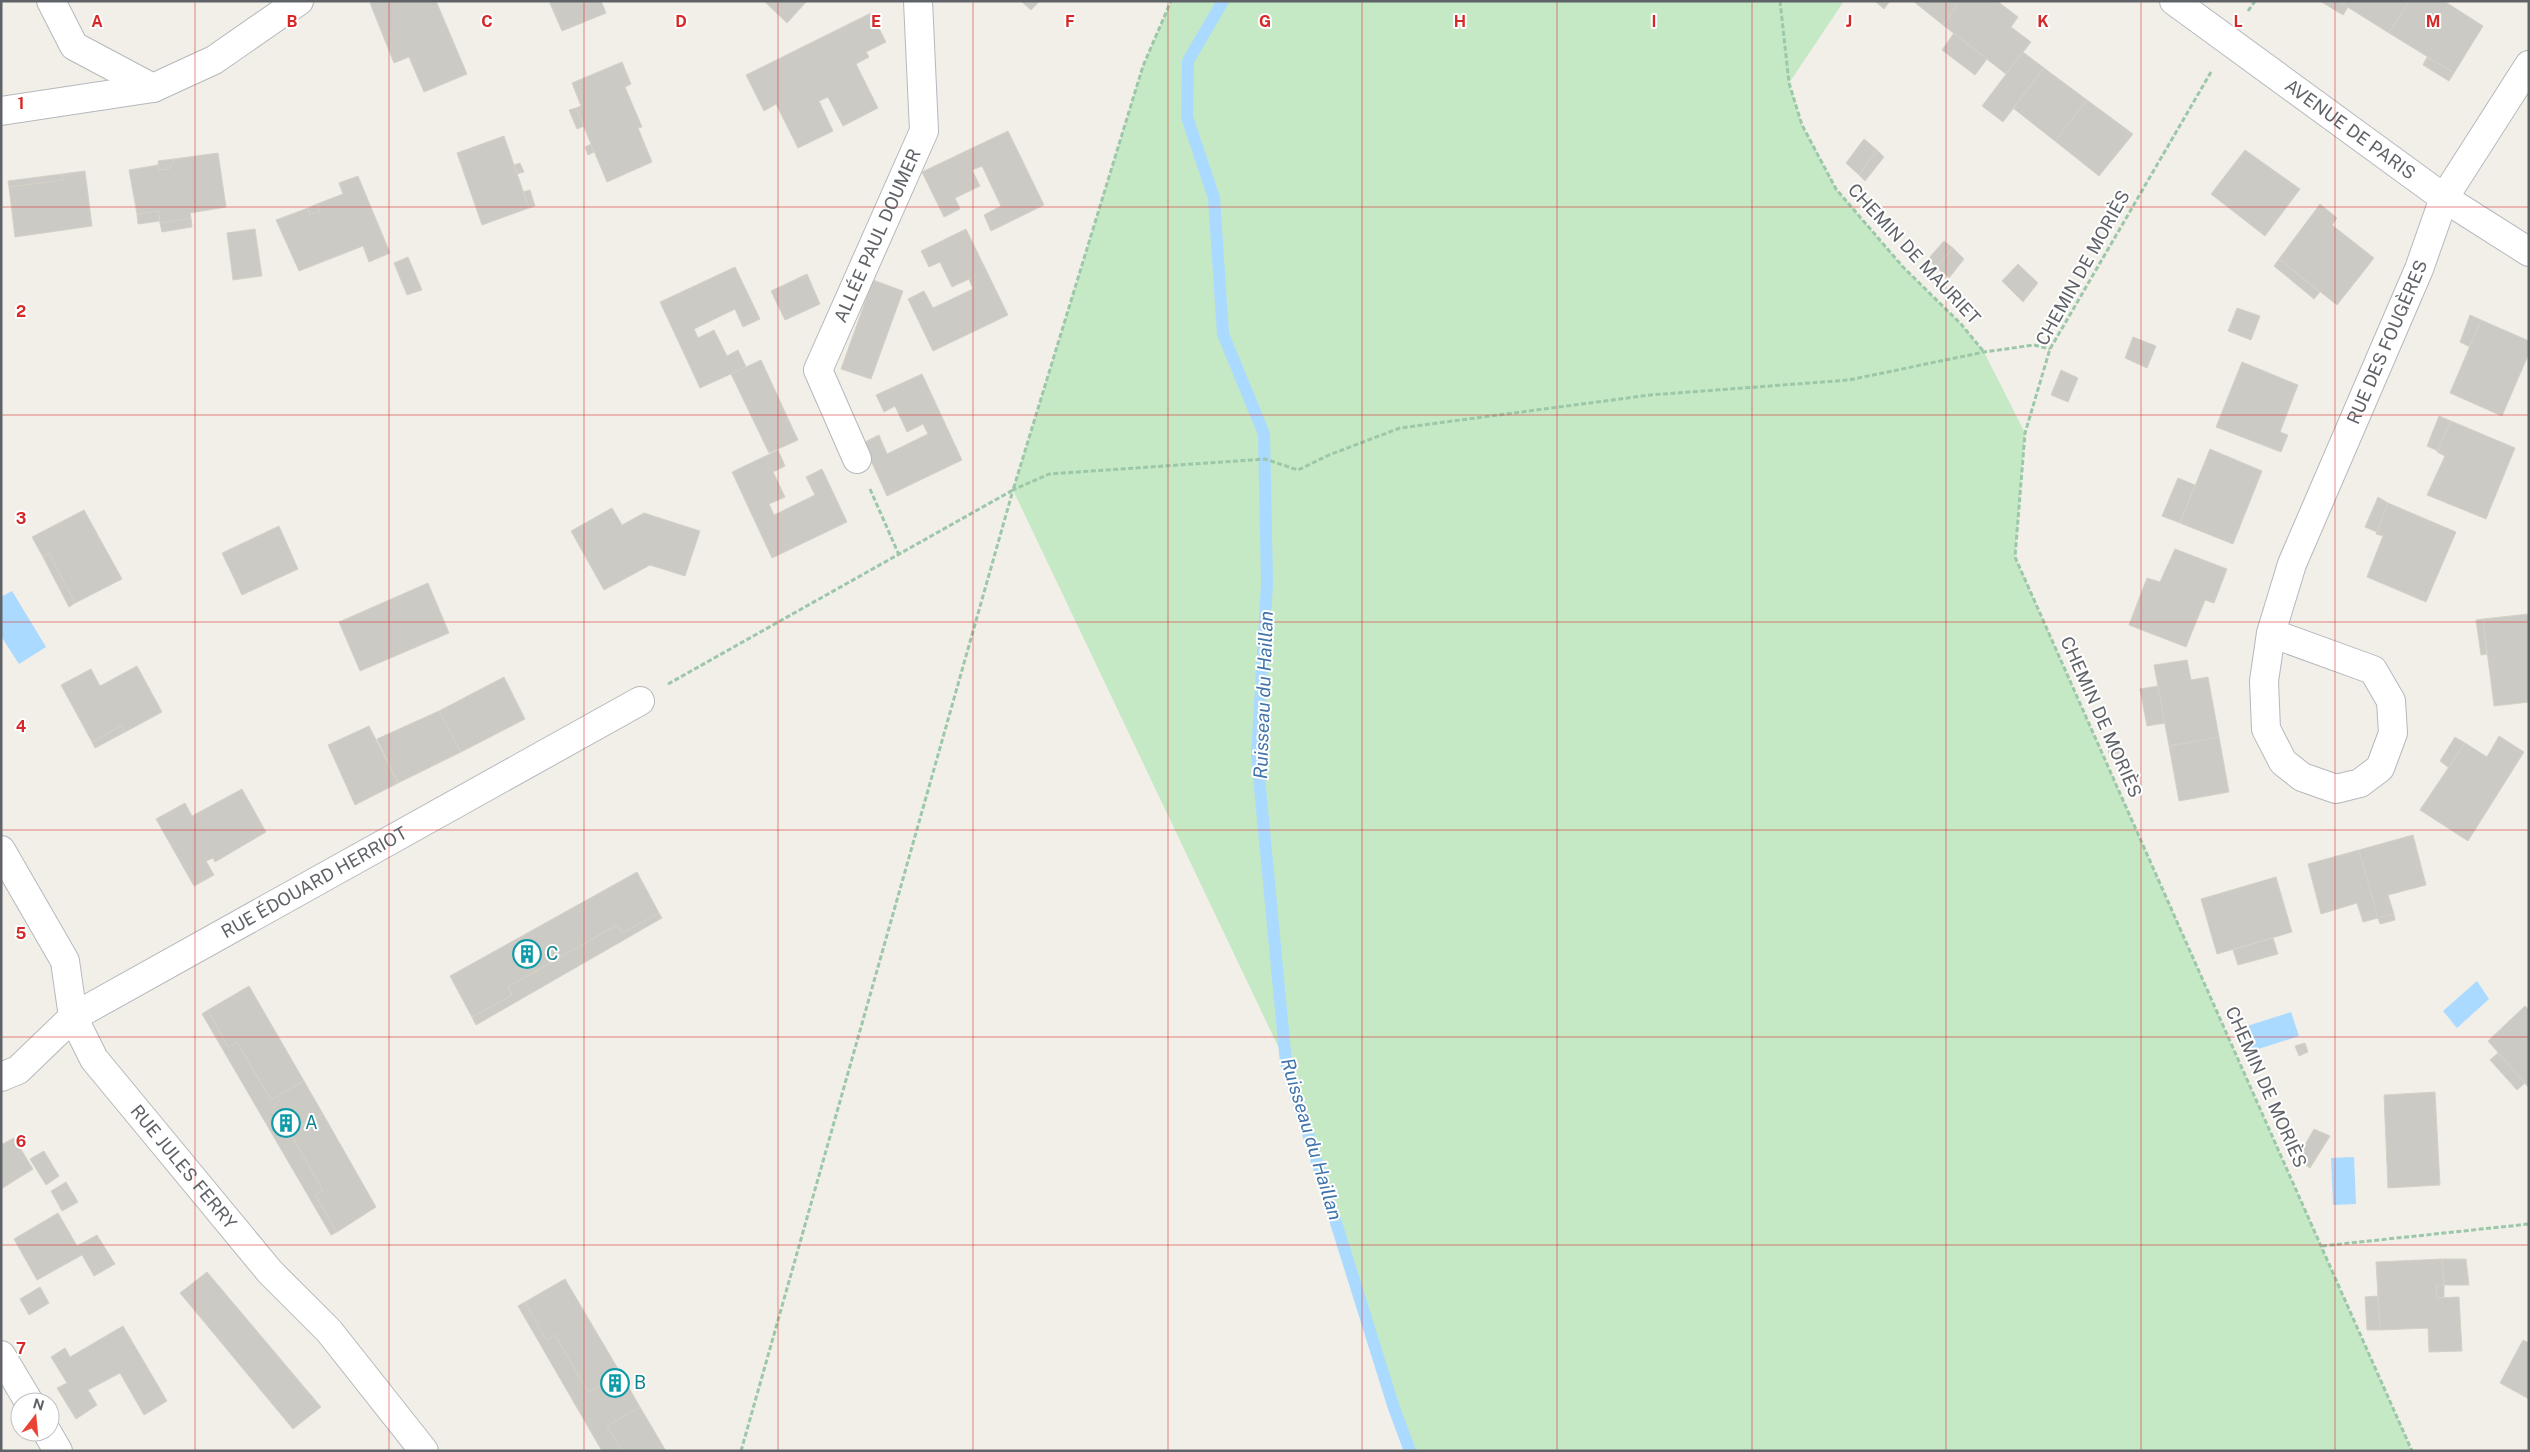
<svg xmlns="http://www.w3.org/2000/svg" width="2530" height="1452" font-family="'Public Sans',sans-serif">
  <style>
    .green { fill: #c5e8c5 }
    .water { fill: #aadaff }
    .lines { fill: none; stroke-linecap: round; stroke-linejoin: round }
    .stream { stroke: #aadaff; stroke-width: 12 }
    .building { fill: #cccac5; stroke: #d6d1c6 }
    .street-casing { stroke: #b5b8bc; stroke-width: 30 }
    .secondary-casing { stroke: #b6babf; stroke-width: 30 }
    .path { stroke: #9cc7a9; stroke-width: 3; stroke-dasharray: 5 2.5; stroke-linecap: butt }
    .street { stroke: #fff; stroke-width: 28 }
    .secondary { stroke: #fff; stroke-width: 28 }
    .grid { fill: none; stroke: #d62828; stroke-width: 1; stroke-opacity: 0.55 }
    .labels { text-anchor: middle; stroke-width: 4; stroke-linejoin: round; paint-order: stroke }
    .street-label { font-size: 18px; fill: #5f6368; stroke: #fff }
    .culture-label { font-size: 18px; fill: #0d838f; stroke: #fff; text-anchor: start }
    .water-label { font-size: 19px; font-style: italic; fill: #4174aa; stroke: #fff }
    .grid-label { font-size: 16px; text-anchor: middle; font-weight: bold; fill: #d62828; stroke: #fff; stroke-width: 4; stroke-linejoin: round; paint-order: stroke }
  </style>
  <rect width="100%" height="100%" fill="#f1efe8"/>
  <path class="green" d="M1171 1H1844L1789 83 1802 125 1836 189 1903 267 1961 324 1984 352 2025 433 2015 557 2412 1451H1410L1394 1408 1286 1063 1013 490 1143 66Z"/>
  <path class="water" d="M12 591 46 647 19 664 1 636V597Z
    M2477 981 2489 999 2457 1028 2443 1011Z
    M2291 1012 2299 1036 2252 1051 2244 1027Z
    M2354 1157 2356 1204 2333 1205 2331 1158Z"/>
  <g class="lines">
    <path class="stream" d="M1223 1 1188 61 1187 117 1214 198 1223 334 1264 434 1267 583 1257 756 1286 1063 1394 1408 1410 1451"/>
  </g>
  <path class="building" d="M376 1H436L467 74 424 92 409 57 394 63 370 3Z
    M549 1H601L606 13 562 31Z
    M764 1H807L787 23Z
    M1021 1H1040L1031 10Z
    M1875 1H1890L1884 9Z
    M1913 1H1960L1943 25Z
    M1960 1H1997L2018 17 2011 27 2031 42 2006 74 1943 25Z
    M2320 1H2338L2348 7 2343 15Z
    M2338 1H2409L2389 33Z
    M2409 1H2444L2483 26 2454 73 2389 33Z
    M871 13 886 42 866 52 869 57 856 64 878 108 843 126 828 97 819 101 833 131 798 148 776 104 764 111 746 75Z
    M1954 33 1987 59 1975 75 1942 50Z
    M2023 52 2044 68 2003 122 1982 106Z
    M2427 57 2454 73 2449 81 2423 65Z
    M622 62 631 84 625 87 642 127 638 128 652 162 607 182 576 108 581 106 572 83Z
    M2044 68 2087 100 2055 141 2013 108Z
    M2087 100 2133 134 2099 176 2055 141Z
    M576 108 584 126 577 129 569 110Z
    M1008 131 1044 205 991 231 984 215 1001 206 982 166 972 170 980 186 955 198 960 209 944 217 922 172Z
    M504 136 529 208 482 225 457 153Z
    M1864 139 1877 150 1859 175 1846 163Z
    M591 144 594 152 588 155 585 147Z
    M1877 150 1884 157 1865 181 1859 175Z
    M2245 150 2300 189 2265 236 2211 194Z
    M218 153 226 207 190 213 191 218 160 223 158 211 137 214 129 170 158 165 159 170 169 169 174 159Z
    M174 159 169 169 159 170 158 161Z
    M520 163 524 172 517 174 514 165Z
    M85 171 92 226 15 237 9 187 63 180 62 174Z
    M62 174 63 180 9 187 8 181Z
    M358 176 390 253 369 262 363 246 299 271 276 220 308 208 310 215 320 211 317 204 343 194 339 183Z
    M530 190 535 206 529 208 523 192Z
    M317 204 320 211 310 215 308 208Z
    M2320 204 2337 218 2332 225 2374 258 2337 305 2279 259Z
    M158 211 160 221 138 224 137 214Z
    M191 218 192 227 162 232 160 223Z
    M255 229 262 276 233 280 227 233Z
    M966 229 1008 315 933 351 908 299 924 291 933 308 973 289 969 279 952 287 940 262 929 267 921 251Z
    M1944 241 1953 248 1936 267 1928 259Z
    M1953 248 1964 259 1949 278 1936 267Z
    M408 257 422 290 407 295 394 263Z
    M2279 259 2320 292 2314 299 2274 266Z
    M2018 264 2038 283 2023 302 2002 281Z
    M735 267 760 319 743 327 735 309 694 329 698 338 714 330 727 356 738 350 746 367 700 388 660 302Z
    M807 274 820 304 785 320 771 291Z
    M873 280 903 291 871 379 841 369Z
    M2237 308 2260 316 2251 340 2228 331Z
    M2470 315 2481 320 2470 347 2460 342Z
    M2481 320 2529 341V353L2502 416 2450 393Z
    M2133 337 2156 346 2147 368 2125 358Z
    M761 360 798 440 769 453 731 374Z
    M2242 362 2298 385 2280 432 2288 435 2281 452 2216 427Z
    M2061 370 2078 378 2068 402 2051 395Z
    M922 374 962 460 887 496 863 443 879 435 887 454 928 434 923 424 907 432 895 406 884 412 876 395Z
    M2439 416 2451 421 2438 451 2427 446Z
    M2451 421 2515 448 2486 519 2427 495 2445 456 2437 452Z
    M2210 449 2262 471 2233 544 2180 523Z
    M778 450 785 466 773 472 785 497 769 504 774 515 815 495 806 477 822 469 847 522 772 558 732 472Z
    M2178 478 2195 485 2180 523 2162 516Z
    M2378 497 2388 503 2377 532 2365 527Z
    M2388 503 2456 532 2426 602 2367 577 2383 536 2376 534Z
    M612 508 622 525 644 513 700 531 685 576 650 565 604 590 571 531Z
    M84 510 122 579 75 603 49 553 43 557 32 537Z
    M279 526 298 569 242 595 222 553Z
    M2175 549 2227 569 2214 603 2205 600 2186 647 2129 625 2147 578 2160 582Z
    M49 553 75 603 69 607 43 557Z
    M428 583 449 633 360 671 339 622Z
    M2529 614V702L2494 706 2483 619Z
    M2483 619 2487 654 2481 655 2476 620Z
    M2187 660 2191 680 2208 677 2219 737 2169 746 2154 665Z
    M137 666 162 712 125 732 121 726 92 742 61 685 91 669 100 686Z
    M504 677 525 719 461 752 439 711Z
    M2158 686 2165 723 2147 726 2140 689Z
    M439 711 461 752 398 783 377 739Z
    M121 726 125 732 95 748 92 742Z
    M369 726 398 783 355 805 328 745Z
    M2499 736 2524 752 2468 841 2420 810 2465 743 2487 757Z
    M2219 737 2229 792 2179 801 2169 746Z
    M2455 737 2465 743 2449 768 2440 761Z
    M2117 742 2119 753 2109 754 2107 743Z
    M242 789 266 832 215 862 213 858 206 861 214 875 194 886 156 819 185 803 192 816Z
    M2413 835 2426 885 2388 895 2394 914 2378 918 2359 850Z
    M2359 850 2378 918 2363 922 2357 903 2321 914 2308 864Z
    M637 872 659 913 622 933 617 925 508 987 512 995 472 1017 450 976Z
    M2276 877 2292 932 2217 954 2201 899Z
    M659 913 662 918 476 1025 472 1017 512 995 508 987 617 925 622 933Z
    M2394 914 2395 920 2380 924 2378 918Z
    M2273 938 2278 954 2238 965 2233 950Z
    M249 986 304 1081 271 1100 237 1042 228 1047 208 1010Z
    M2525 1006 2529 1010V1088L2488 1041Z
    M208 1010 228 1047 237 1042 271 1100 304 1081 323 1114 290 1132 323 1191 315 1195 337 1232 331 1235 202 1014Z
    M2305 1043 2308 1052 2299 1056 2295 1046Z
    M2498 1053 2525 1083 2517 1090 2490 1060Z
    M2435 1092 2440 1185 2388 1188 2384 1095Z
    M323 1114 376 1207 337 1232 315 1195 323 1191 290 1132Z
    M2314 1129 2330 1136 2310 1168 2297 1159Z
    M14 1138 33 1169 1 1189V1145Z
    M44 1151 59 1176 46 1185 30 1159Z
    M66 1182 78 1202 62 1211 51 1191Z
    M58 1213 77 1246 97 1235 115 1264 94 1276 82 1255 37 1280 14 1239Z
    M2442 1259 2444 1285 2436 1286 2437 1298 2459 1297 2462 1351 2429 1352 2428 1328 2380 1330 2376 1262Z
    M2442 1259H2466L2469 1285H2444Z
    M207 1272 321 1407 293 1429 180 1293Z
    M565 1279 621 1374 588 1392 555 1335 546 1340 525 1302Z
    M2444 1285V1298H2437L2436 1286Z
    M40 1287 49 1303 29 1315 20 1299Z
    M2378 1296 2380 1330H2367L2365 1297Z
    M525 1302 546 1340 555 1335 588 1392 621 1374 640 1407 607 1426 622 1451H602L518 1306Z
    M123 1326 167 1401 144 1415 120 1373 88 1390 97 1405 76 1419 57 1388 67 1383 51 1357 65 1348 70 1357Z
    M2523 1340 2529 1343V1399L2500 1383Z
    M640 1407 666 1451H622L607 1426Z"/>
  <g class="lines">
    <defs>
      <g id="street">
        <path d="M51 1 74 46 153 88 214 60 299 1"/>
        <path d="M1 111 153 88"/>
        <path id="s1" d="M857 459 818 370 924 131 918 1"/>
        <path id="s2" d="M2271 633 2373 670 2391 701 2393 733 2380 768 2360 783 2336 789 2302 777 2283 762 2266 729 2264 681 2271 633 2292 564 2419 269 2444 198 2529 65"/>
        <path id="s3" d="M1 850 65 961 73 1017 94 1059 270 1272 329 1331 424 1451"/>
        <path id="s4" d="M1 1077 18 1070 73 1017 640 701"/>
        <path d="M1 1355 29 1402"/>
        <path d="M47 1432 58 1451"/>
      </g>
      <g id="secondary">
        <path id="s5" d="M2174 1 2444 198 2529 252"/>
      </g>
    </defs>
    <use href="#street" class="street-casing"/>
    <use href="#secondary" class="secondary-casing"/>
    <path class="path" d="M1780 1 1789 83 1802 125 1836 189 1903 267 1961 324 1984 352
      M2248 11 2255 1
      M2211 72 2050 349 2025 433 2015 557 2412 1451
      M870 489 899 555
      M668 684 1013 490 1143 66 1171 1
      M2322 1246 2529 1224
      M741 1451 1013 490 1049 474 1265 459 1298 470 1329 455 1400 428 1650 395 1849 380 1984 352 2034 345 2050 349"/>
    <use href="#street" class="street"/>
    <use href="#secondary" class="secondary"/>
  </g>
  <path class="grid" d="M195 1V1451M389 1V1451M584 1V1451M778 1V1451M973 1V1451M1168 1V1451M1362 1V1451M1557 1V1451M1752 1V1451M1946 1V1451M2141 1V1451M2335 1V1451M1 207H2529M1 415H2529M1 622H2529M1 830H2529M1 1037H2529M1 1245H2529"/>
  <defs>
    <symbol id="building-ring" viewBox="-11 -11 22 22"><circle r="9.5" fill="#fff" stroke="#0f9aa8" stroke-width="1.5"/><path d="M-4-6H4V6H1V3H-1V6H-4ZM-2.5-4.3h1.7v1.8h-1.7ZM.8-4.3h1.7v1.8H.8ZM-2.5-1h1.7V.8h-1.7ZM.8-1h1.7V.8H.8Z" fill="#0f9aa8"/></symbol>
  </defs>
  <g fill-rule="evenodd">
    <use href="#building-ring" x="511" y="938" width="32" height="32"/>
    <use href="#building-ring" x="270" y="1107" width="32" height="32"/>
    <use href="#building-ring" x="599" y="1367" width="32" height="32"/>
  </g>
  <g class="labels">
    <g class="street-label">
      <text dy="6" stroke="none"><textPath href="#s5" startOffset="218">AVENUE DE PARIS</textPath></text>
      <text dy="6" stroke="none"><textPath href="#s1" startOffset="244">ALLÉE PAUL DOUMER</textPath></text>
      <text transform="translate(1914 254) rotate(47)" y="6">CHEMIN DE MAURIET</text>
      <text transform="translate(2083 268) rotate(-61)" y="6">CHEMIN DE MORIÈS</text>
      <text dy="6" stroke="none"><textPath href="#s2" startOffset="771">RUE DES FOUGÈRES</textPath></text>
      <text transform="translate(2101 717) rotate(66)" y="6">CHEMIN DE MORIÈS</text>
      <text dy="6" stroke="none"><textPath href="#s4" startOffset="371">RUE ÉDOUARD HERRIOT</textPath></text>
      <text transform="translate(2266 1087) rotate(66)" y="6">CHEMIN DE MORIÈS</text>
      <text dy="6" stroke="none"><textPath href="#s3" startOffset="372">RUE JULES FERRY</textPath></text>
    </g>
    <g class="culture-label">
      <text x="546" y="960">C</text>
      <text x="305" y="1129">A</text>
      <text x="634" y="1389">B</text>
    </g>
    <g class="water-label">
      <text transform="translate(1263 695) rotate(-88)" y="7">Ruisseau du Haillan</text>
      <text transform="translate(1312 1139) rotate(73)" y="7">Ruisseau du Haillan</text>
    </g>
  </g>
  <g class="grid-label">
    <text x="97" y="27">A</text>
    <text x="292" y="27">B</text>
    <text x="487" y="27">C</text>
    <text x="681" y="27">D</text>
    <text x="876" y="27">E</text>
    <text x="1070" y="27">F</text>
    <text x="1265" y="27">G</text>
    <text x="1460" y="27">H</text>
    <text x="1654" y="27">I</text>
    <text x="1849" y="27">J</text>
    <text x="2043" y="27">K</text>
    <text x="2238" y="27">L</text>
    <text x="2433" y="27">M</text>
    <text x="21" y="109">1</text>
    <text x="21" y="317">2</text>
    <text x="21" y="524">3</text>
    <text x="21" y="732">4</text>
    <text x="21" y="939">5</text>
    <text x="21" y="1147">6</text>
    <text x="21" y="1354">7</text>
  </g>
  <rect width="2530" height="1452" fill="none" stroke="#5f6368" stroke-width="5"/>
  <g transform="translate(35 1417) rotate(16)"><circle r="24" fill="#ffffff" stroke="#bfc1c3"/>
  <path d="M0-4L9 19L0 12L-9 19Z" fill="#ea4335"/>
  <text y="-8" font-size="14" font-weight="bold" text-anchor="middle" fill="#5f6368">N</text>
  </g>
</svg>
